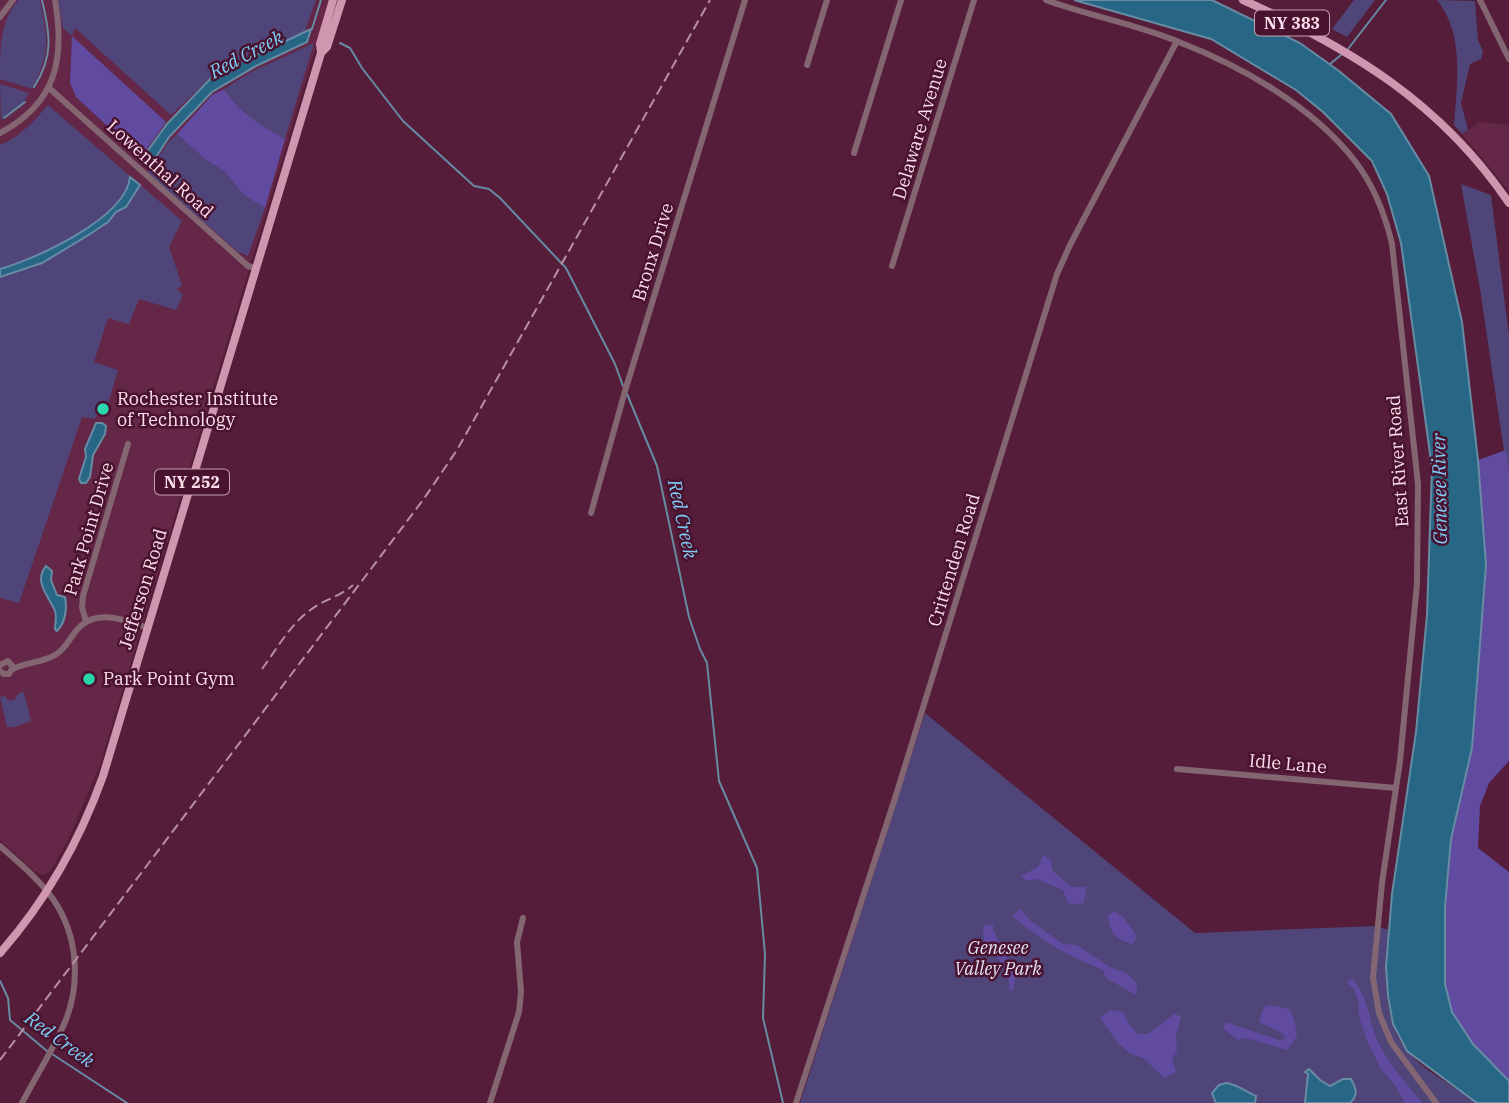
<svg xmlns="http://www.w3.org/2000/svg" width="1509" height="1103" font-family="'IBM Plex Serif',serif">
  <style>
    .built { fill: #652747 }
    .green { fill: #4f4578 }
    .forest { fill: #604ba1 }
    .water { fill: #276785; stroke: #678ba3; stroke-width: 2 }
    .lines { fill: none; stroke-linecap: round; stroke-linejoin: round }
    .stream { stroke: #678ba3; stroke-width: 2 }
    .minor { stroke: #836672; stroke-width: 6 }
    .major { stroke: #d196af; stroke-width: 8 }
    .rail { stroke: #b890a2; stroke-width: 2; stroke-dasharray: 10 5; stroke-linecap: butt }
    .poi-dot { fill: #29d5ad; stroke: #49122f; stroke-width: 2.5 }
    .labels { text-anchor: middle; stroke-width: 5; stroke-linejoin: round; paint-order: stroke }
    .shield { fill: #49122f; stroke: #c6a1b2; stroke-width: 2 }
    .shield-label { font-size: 16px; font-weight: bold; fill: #fcdeea }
    .street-label { font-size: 18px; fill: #fcdeea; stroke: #49122f }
    .poi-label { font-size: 18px; fill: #fcdeea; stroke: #49122f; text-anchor: start }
    .park-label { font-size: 18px; font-style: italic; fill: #e4e1f9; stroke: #49122f }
    .water-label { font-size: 19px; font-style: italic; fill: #7ecff8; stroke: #49122f }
  </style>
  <rect width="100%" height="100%" fill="#551d39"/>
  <path class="built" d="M0 0H330L100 765 68 840 50 872 43 875 36 872 0 840Z
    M1480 122 1509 125V191L1462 134Z"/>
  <path class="green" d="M18 0H40C48 41 51 50 32 89L0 79C0 48 0 22 18 0Z
    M58 0H316L304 34 284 41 214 75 171 115 75 28 72 36 63 28Z
    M1354 0H1375L1347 37 1332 29Z
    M1437 0 1475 1 1478 40 1483 51 1481 59 1470 64 1461 103 1468 130 1462 134 1454 125C1457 83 1465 36 1437 0Z
    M314 43 285 139C261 125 239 113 224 89L251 72Z
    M0 84 29 93 23 103 1 120Z
    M48 105 182 221 169 247 182 285 177 289 183 295 176 310 139 299 129 324 108 318 94 362 118 370 106 411 101 409 95 419 82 417 19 603 0 598V145C20 137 34 121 48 105Z
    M177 134 205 159 224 171 244 195 265 208 248 256 238 252 148 173 169 141Z
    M1461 184 1491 195 1509 335V485L1480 289Z
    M24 692 31 721 15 727H7L0 697 5 696 8 700H14L19 693Z
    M925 713 1195 933 1376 926 1389 930C1386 968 1381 1019 1407 1051 1425 1072 1455 1086 1477 1103H800Z"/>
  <path class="forest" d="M72 36 166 122 141 157 76 97 70 83Z
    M224 89C239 113 261 125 285 139L265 208 244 195 224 171 205 159 177 134 212 95Z
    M1506 450 1509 471V761L1489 783 1480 806 1478 848 1509 872V1081L1473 1044 1452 1012 1445 984V907L1451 839 1472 748 1486 565 1478 460Z
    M1043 855 1051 860 1052 870 1071 887H1086L1084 903 1069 905 1063 890 1037 879 1027 881 1021 876 1038 867Z
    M1020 909 1032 922 1063 944 1077 945 1110 967 1128 974 1137 984 1136 995 1106 978 1103 970C1065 954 1044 943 1012 916Z
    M1115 911 1124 918 1137 937 1133 944C1117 941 1108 931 1108 915Z
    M993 924V930L1016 974 1013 991 1009 990V981L997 955 984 943 983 926Z
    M1351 978C1370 997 1368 1022 1379 1044 1390 1066 1407 1084 1422 1103H1405L1395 1085 1381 1069 1367 1041 1359 1016V1003L1354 989 1347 983Z
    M1269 1005 1289 1009C1295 1018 1295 1026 1297 1036L1287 1050 1246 1038 1238 1040 1224 1029 1225 1022 1282 1041 1285 1038 1284 1034 1259 1022 1264 1007Z
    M1110 1010 1124 1012 1128 1023 1138 1034H1148L1174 1014 1181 1016 1176 1036 1177 1052 1172 1058 1176 1072 1164 1078 1143 1058 1131 1054 1118 1043 1100 1018Z"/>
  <path class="water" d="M1074 0H1212L1300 43 1339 71 1391 114 1429 176 1462 322 1478 460 1486 565 1472 748 1451 839 1445 907V984L1452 1012 1473 1044 1509 1081V1103H1477L1407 1051 1393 1024 1388 996 1386 967 1392 894 1416 732 1427 615 1432 468 1401 243 1387 194 1372 161 1323 112 1296 90 1211 39Z
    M311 29 307 42 256 66 212 92 169 137 149 168 141 160 167 124 214 75Z
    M130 177 140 185 126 207 116 212 108 222 87 236 42 263 0 277V269C36 259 126 218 130 177Z
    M96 423H102L106 426 105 434 93 455 90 477 86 483H81L79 479 86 457 85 449Z
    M46 566 52 571 51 580 57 595 65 597C67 608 66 622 57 631L55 629C55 624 57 616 55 611 49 596 33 582 46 566Z
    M1309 1069 1320 1080 1330 1086 1343 1079H1351C1356 1089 1359 1094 1350 1103H1305L1308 1074 1305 1072Z
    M1226 1083C1237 1084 1246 1092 1256 1096L1255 1103H1216L1212 1093 1219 1085Z"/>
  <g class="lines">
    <path class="stream" d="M312 29 321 0
      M340 43 350 48 362 68 403 121 474 186 489 189 500 198 566 268 615 364 623 386
      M1348 49 1386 0
      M1330 64 1341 55
      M34 87C54 56 50 34 42 0
      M4 118 25 102
      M627 394 657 466 689 617 700 649 707 663 719 781 757 868 765 954 763 1018 783 1103
      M0 981 8 998 10 1020 47 1051
      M52 1054 127 1103"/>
    <path class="minor" d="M1046 0C1089 16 1136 24 1179 42 1243 67 1312 106 1355 161 1374 186 1385 214 1392 244L1418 484 1417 584 1400 761 1382 883 1373 978 1379 1013 1391 1042 1436 1103
      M1480 0 1509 59
      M0 17 13 0
      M807 65 827 0
      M48 87 248 266 255 268
      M0 133C57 103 65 58 55 0
      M854 153 901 0
      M892 266 974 0
      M591 513 625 391 745 0
      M86 622 82 607 83 596 128 444
      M0 665 8 661 13 667 9 674H4L0 671
      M13 669C26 662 42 663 55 655 65 650 69 639 76 631 95 607 125 620 148 628
      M1177 769 1396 788
      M0 846C19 863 39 879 53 899 78 935 81 983 65 1022 53 1050 36 1076 22 1103
      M490 1103 519 1012 521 992 517 942 523 918
      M796 1103 896 795 1057 274 1070 245 1177 41"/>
    <path class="major" d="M1243 0C1352 49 1441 103 1509 203
      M321 53 327 47 342 0
      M0 953C45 902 80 840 103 776L321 53 320 44 333 0"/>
    <path class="rail" d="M262 669C276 650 290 625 309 611 322 600 340 597 353 585
      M0 1060 423 500 457 450 710 0"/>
  </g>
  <g class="poi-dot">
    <circle cx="103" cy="409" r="7"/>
    <circle cx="89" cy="679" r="7"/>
  </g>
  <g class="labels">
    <g class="shield">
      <rect x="1255" y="10.5" width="74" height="25" rx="5"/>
      <rect x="155" y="469.5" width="74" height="25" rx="5"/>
    </g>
    <g class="shield-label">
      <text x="1292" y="29">NY 383</text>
      <text x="192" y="488">NY 252</text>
    </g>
    <g class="street-label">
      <text transform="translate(920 129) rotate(-73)" y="6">Delaware Avenue</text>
      <text transform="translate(160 169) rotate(42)" y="6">Lowenthal Road</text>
      <text transform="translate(653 252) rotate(-73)" y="6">Bronx Drive</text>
      <text transform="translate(1398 461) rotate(-94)" y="6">East River Road</text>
      <text transform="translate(89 529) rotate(-74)" y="6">Park Point Drive</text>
      <text transform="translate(954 560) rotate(-73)" y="6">Crittenden Road</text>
      <text transform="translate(143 589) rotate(-73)" y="6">Jefferson Road</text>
      <text transform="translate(1288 764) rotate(5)" y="6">Idle Lane</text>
    </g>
    <g class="poi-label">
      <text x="117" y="405">Rochester Institute<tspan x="117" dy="21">of Technology</tspan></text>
      <text x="103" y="685">Park Point Gym</text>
    </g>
    <g class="park-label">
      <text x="998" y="954">Genesee<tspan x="998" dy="21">Valley Park</tspan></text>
    </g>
    <g class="water-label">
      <text transform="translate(246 54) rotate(-28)" y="7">Red Creek</text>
      <text transform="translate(1439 489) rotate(-91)" y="7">Genesee River</text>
      <text transform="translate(683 519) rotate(78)" y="7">Red Creek</text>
      <text transform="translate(60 1039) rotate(36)" y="7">Red Creek</text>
    </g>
  </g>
</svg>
